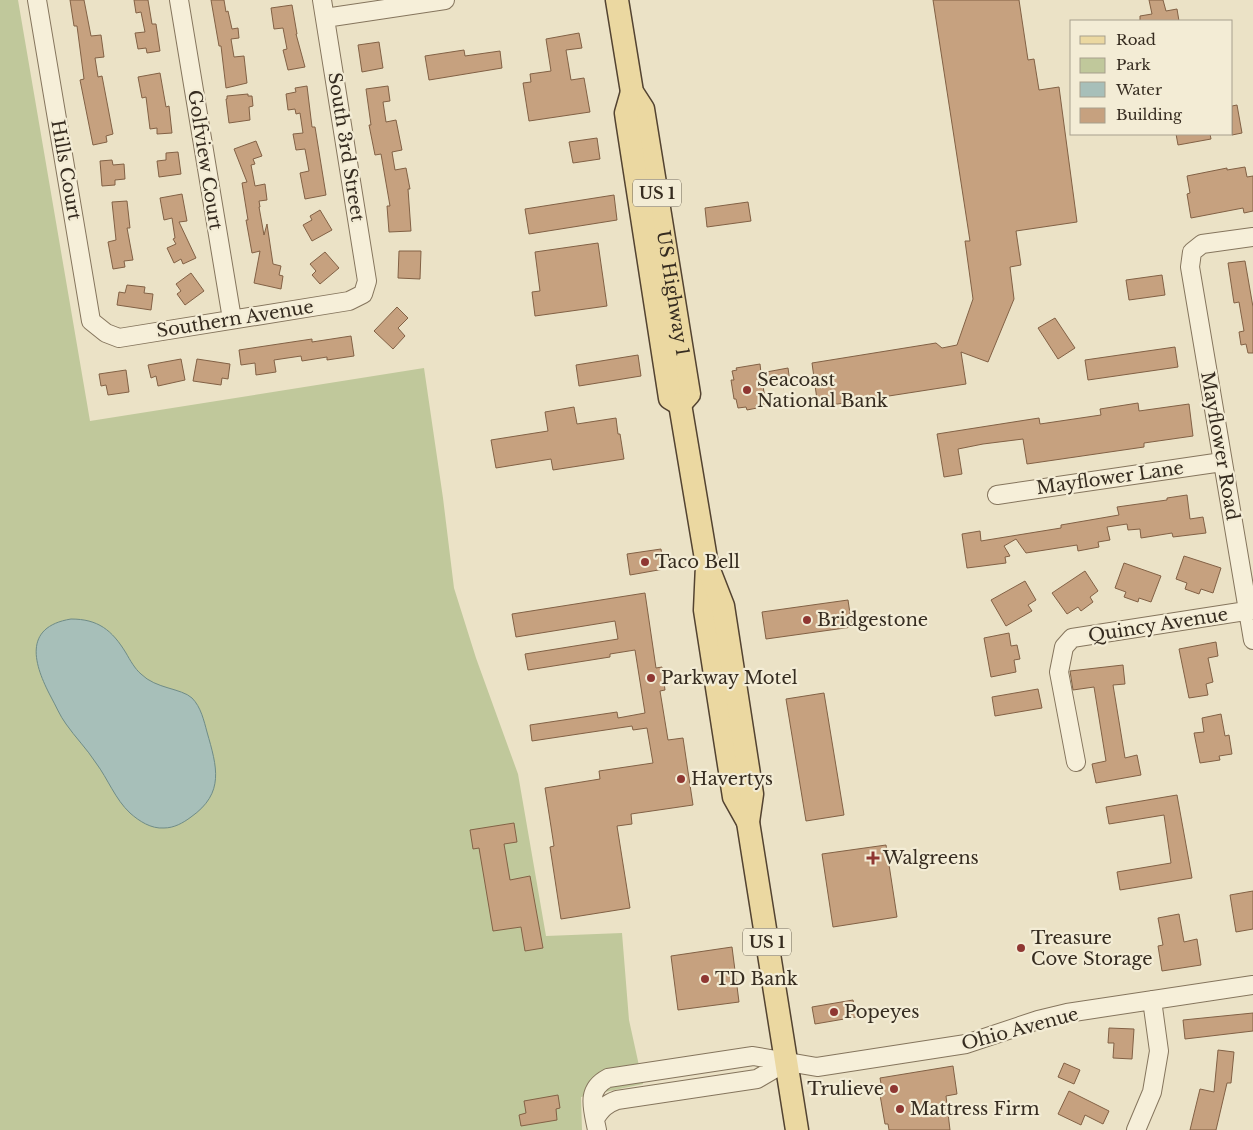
<svg xmlns="http://www.w3.org/2000/svg" width="1253" height="1130" font-family="'Libre Baskerville',serif">
  <style>
    .green { fill: #c0c89b }
    .water { fill: #a7bfb9; stroke: #6f8c87 }
    .building { fill: #c6a17f; stroke: #826145 }
    .lines { fill: none; stroke-linecap: round; stroke-linejoin: round }
    .minor-casing { stroke: #85755d; stroke-width: 20 }
    .major-casing { stroke: #534331; stroke-width: 25 }
    .minor { stroke: #f6efd9; stroke-width: 18 }
    .major { stroke: #ebd8a1; stroke-width: 22 }
    .poi-dot { fill: #8f3732; stroke: #f3ecd5; stroke-width: 2 }
    .labels { text-anchor: middle; stroke-width: 4.5; stroke-linejoin: round; paint-order: stroke }
    .shield { fill: #f3ecd5; stroke: #6f6656; stroke-width: 1 }
    .shield-label { font-size: 16px; font-weight: bold; fill: #362c20 }
    .street-label { font-size: 18px; fill: #362c20; stroke: #f3ecd5 }
    .poi-label { font-size: 18px; fill: #362c20; stroke: #f3ecd5; text-anchor: start }
  </style>
  <rect width="100%" height="100%" fill="#ebe2c6"/>
  <path class="green" d="M0 0H18L90 421 424 368 443 498 454 588 476 658 518 774 546 936 622 933 629 1020 643 1084 581 1097 582 1130H0Z"/>
  <path class="water" d="M71 619C98 619 112 630 126 653 130 660 135 669 141 674 156 689 181 688 192 698 201 707 204 721 207 732 217 767 225 793 191 817 183 823 174 828 164 828 151 829 139 821 130 813 115 799 108 779 96 763 87 749 75 737 66 724 60 716 56 706 51 697 34 665 22 627 71 619Z"/>
  <path class="building" d="M70 0H84L91 36 101 35 104 57 95 58 98 77 102 76 113 134 106 136 107 142 93 145 80 80 84 79 77 26H74Z
    M134 0H148L152 24H156L160 51 147 53 146 48 138 49 135 33 145 32 141 12 136 13Z
    M211 0H224L226 12 228 11 232 29 238 28 239 38 231 39 234 57 244 56 247 83 226 88 221 46H219Z
    M933 0H1019L1028 60 1034 59 1039 90 1059 87 1077 222 1016 231 1021 265 1010 267 1014 299 988 362 961 352 966 384 818 407 812 363 936 343 942 348 957 345 973 299 965 241H970Z
    M1149 0H1163L1166 11 1177 9 1179 21H1140V16L1152 14Z
    M292 5 297 34H296L305 67 288 70 283 50 287 49 283 28 274 29 271 8Z
    M579 33 582 48 566 50 571 80 584 78 590 112 529 121 523 83 531 82 530 74 551 71 546 39Z
    M379 42 383 68 362 72 358 45Z
    M464 50 465 56 500 51 502 68 429 80 425 56Z
    M160 73 166 107 169 106 172 133 157 134V128L150 129 146 97 142 98 138 77Z
    M307 86 312 127H315L326 195 305 199 300 173 309 171 305 149 296 150 293 134 303 133 300 113 296 114 295 109 288 110 286 94 296 92 295 88Z
    M388 86 390 101 383 102 386 122 396 120 402 150 392 152 395 170 406 168 410 189H408L411 231 389 232 387 206H390L381 154 375 155 369 125H371L366 89Z
    M248 94V96H252L253 106 249 107 250 120 229 123 226 99H227V96Z
    M1237 105 1242 133 1232 135V106Z
    M1176 134H1210L1211 139 1178 145Z
    M597 138 600 159 573 163 569 142Z
    M256 141 262 156 253 159 255 164 251 165 255 186 265 184 267 200 259 201 260 207H259L264 235 267 224 273 264 281 266 279 275 283 276 281 289 254 283 260 251 252 253 246 220H248L242 183 247 182 234 149Z
    M178 152 181 174 159 177 157 161 166 160V153Z
    M112 160 113 165 124 164 125 179 115 180V185L102 186 100 161Z
    M1245 167 1247 177 1253 176V211L1244 213 1243 208 1191 218 1187 194 1190 193 1187 176 1227 168V170Z
    M182 194 187 221 179 222 196 258 183 264 181 259 174 263 167 248 176 244 173 239 175 238 172 218 164 220 160 198Z
    M614 195 617 220 529 234 525 209Z
    M127 201 130 228H127L133 260 124 261 125 267 113 269 108 242 116 240 112 202Z
    M748 202 751 221 707 227 705 208Z
    M320 210 332 230 312 241 303 225 312 220 310 216Z
    M598 243 607 306 535 316 532 292 540 291 535 252Z
    M399 251H421L420 279 398 278Z
    M325 252 339 268 320 284 312 275 316 271 310 264Z
    M1245 261 1253 307V353H1248L1246 344 1241 345 1239 332 1244 331 1239 302 1234 303 1228 263Z
    M191 273 204 291 185 305 177 294 181 291 176 284Z
    M1162 275 1165 295 1129 300 1126 280Z
    M127 285 145 287 144 293 153 294 151 310 117 305 119 292 125 293Z
    M397 307 408 318 398 328 405 336 393 349 374 331Z
    M1055 318 1075 348 1058 359 1038 328Z
    M351 336 354 356 327 360V357L302 361 301 356 274 360 276 372 256 375 255 363 241 365 239 350 312 339V342Z
    M1175 347 1178 367 1088 380 1085 360Z
    M638 355 641 376 579 386 576 365Z
    M181 359 185 380 158 386 156 376 151 378 148 365Z
    M197 359 230 364 228 379 222 378 221 385 193 381Z
    M760 364 761 373 788 368 790 382 763 386 766 404 756 405 757 408 747 410 746 407 738 408 736 399H734L731 380H734L732 371 737 370 736 368Z
    M126 370 129 392 108 395 106 385 101 386 99 374Z
    M1138 403 1139 411 1189 404 1193 436 1144 443V447L1027 464 1023 439 983 444 958 449 962 474 944 477 937 434 1039 418 1040 424 1101 415 1100 409Z
    M574 407 577 424 616 418 618 434H620L624 459 553 470 551 459 496 468 491 440 548 431 545 412Z
    M1187 495 1190 519 1203 517 1206 533 1173 537 1172 533 1141 538 1140 529 1128 530 1127 524 1107 527 1110 540 1098 542 1099 547 1078 551 1077 545 1026 553 1016 539 1004 546 1010 556 1005 557 1006 563 967 568 962 534 980 531 981 541 1061 528V525L1119 515 1117 507 1167 500V498Z
    M661 549 664 569 630 575 627 554Z
    M1184 556 1221 568 1213 593 1201 589 1199 594 1185 589 1187 583 1176 579Z
    M1124 563 1161 576 1151 602 1139 598 1138 602 1124 597 1126 592 1115 588Z
    M1085 571 1098 591 1090 597 1093 602 1081 611 1078 607 1067 614 1052 593Z
    M1025 581 1036 600 1028 605 1032 611 1006 626 991 600Z
    M645 593 656 668 662 667 665 690 660 691 668 740 683 738 693 805 631 814 632 824 617 826 630 908 561 919 550 847 554 846 545 788 600 779 599 771 653 763 647 728 633 730 632 726 532 741 530 725 617 712 618 718 645 713 635 650 610 654V657L528 670 525 654 618 639 615 621 516 637 512 614Z
    M848 600 852 627 766 639 762 612Z
    M1009 633 1011 646 1017 645 1020 659 1014 660 1016 672 991 677 984 638Z
    M1216 642 1218 656 1208 658 1213 682 1206 684 1208 695 1189 698 1179 649Z
    M1123 665 1125 684 1113 685 1125 758 1137 755 1141 775 1096 783 1092 764 1106 761 1094 687 1073 690 1070 671Z
    M1038 689 1042 708 995 716 992 697Z
    M824 693 844 815 806 821 786 699Z
    M1221 714 1225 736 1229 735 1232 754 1219 756 1220 760 1200 763 1194 733 1204 732 1202 718Z
    M1177 795 1192 878 1120 890 1117 872 1171 863 1164 815 1109 824 1106 807Z
    M514 823 517 842 504 844 510 880 530 876 543 948 525 951 521 927 493 931 479 848 473 849 470 830Z
    M886 845 897 917 833 927 822 854Z
    M1253 891V929L1236 932 1230 895Z
    M1179 914 1184 942 1197 939 1201 965 1162 971 1158 946 1163 945 1158 918Z
    M732 947 739 1002 678 1010 671 956Z
    M853 1000 856 1017 815 1024 812 1007Z
    M1253 1013V1031L1185 1039 1183 1020Z
    M1109 1028 1134 1029 1132 1059 1113 1058 1114 1043H1108Z
    M1218 1050 1234 1052 1231 1083H1227L1216 1130H1190L1200 1089 1214 1092Z
    M1064 1063 1080 1070 1074 1084 1058 1077Z
    M953 1066 957 1094 946 1096 950 1130H889L888 1124H885L880 1095H883L880 1078Z
    M1069 1091 1109 1111 1103 1124 1085 1115 1081 1125 1058 1114Z
    M558 1095 560 1108 556 1109 557 1120 521 1126 519 1115 526 1113 524 1101Z"/>
  <g class="lines">
    <defs>
      <path id="minor" d="M37 0 91 321 106 333 119 338 349 301 363 294 367 281 322 0
        M179 0 232 319
        M325 18 445 0
        M1253 237 1202 244 1192 252 1190 267 1253 640
        M997 495 1222 462
        M1076 762 1059 672 1064 647 1072 638 1253 610
        M595 1119C601 1109 606 1104 617 1100L757 1079 786 1062
        M597 1130C593 1109 585 1090 608 1078L753 1056 817 1067 966 1044 1038 1020 1067 1013 1253 985
        M1136 1130 1152 1092 1159 1051 1152 1000"/>
      <g id="major">
        <path id="s1" d="M617 0 632 92 643 109 689 394 680 404"/>
        <path d="M632 92 626 113 627 120 670 398 680 404"/>
        <path d="M680 404 707 565 705 610 734 797 748 822"/>
        <path d="M707 565 723 606 752 794 748 822 797 1130"/>
      </g>
    </defs>
    <use href="#minor" class="minor-casing"/>
    <use href="#major" class="major-casing"/>
    <use href="#minor" class="minor"/>
    <use href="#major" class="major"/>
  </g>
  <g class="poi-dot">
    <circle cx="747" cy="390" r="5"/>
    <circle cx="645" cy="562" r="5"/>
    <circle cx="807" cy="620" r="5"/>
    <circle cx="651" cy="678" r="5"/>
    <circle cx="681" cy="779" r="5"/>
    <path d="M870.5 850.5h5v5h5v5h-5v5h-5v-5h-5v-5h5z"/>
    <circle cx="1021" cy="948" r="5"/>
    <circle cx="705" cy="979" r="5"/>
    <circle cx="834" cy="1012" r="5"/>
    <circle cx="894" cy="1089" r="5"/>
    <circle cx="900" cy="1109" r="5"/>
  </g>
  <g class="labels">
    <g class="shield">
      <rect x="633" y="179.5" width="48" height="27" rx="4"/>
      <rect x="743" y="928.5" width="48" height="27" rx="4"/>
    </g>
    <g class="shield-label">
      <text x="657" y="199">US 1</text>
      <text x="767" y="948">US 1</text>
    </g>
    <g class="street-label">
      <text transform="translate(346 147) rotate(81)" y="6">South 3rd Street</text>
      <text transform="translate(205 160) rotate(81)" y="6">Golfview Court</text>
      <text transform="translate(66 170) rotate(80)" y="6">Hills Court</text>
      <text dy="6" stroke="none"><textPath href="#s1" startOffset="300">US Highway 1</textPath></text>
      <text transform="translate(235 319) rotate(-9)" y="6">Southern Avenue</text>
      <text transform="translate(1220 446) rotate(80)" y="6">Mayflower Road</text>
      <text transform="translate(1110 478) rotate(-8)" y="6">Mayflower Lane</text>
      <text transform="translate(1158 625) rotate(-9)" y="6">Quincy Avenue</text>
      <text transform="translate(1020 1029) rotate(-15)" y="6">Ohio Avenue</text>
    </g>
    <g class="poi-label">
      <text x="757" y="386">Seacoast<tspan x="757" dy="21">National Bank</tspan></text>
      <text x="655" y="568">Taco Bell</text>
      <text x="817" y="626">Bridgestone</text>
      <text x="661" y="684">Parkway Motel</text>
      <text x="691" y="785">Havertys</text>
      <text x="883" y="864">Walgreens</text>
      <text x="1031" y="944">Treasure<tspan x="1031" dy="21">Cove Storage</tspan></text>
      <text x="715" y="985">TD Bank</text>
      <text x="844" y="1018">Popeyes</text>
      <text x="884" y="1095" text-anchor="end">Trulieve</text>
      <text x="910" y="1115">Mattress Firm</text>
    </g>
  </g>
  <rect x="1070" y="20" width="162" height="115" fill="#f3ecd5" stroke="#a79f8d"/>
  <rect x="1080" y="36" width="25" height="8" fill="#ebd8a1" stroke="#a79f8d"/>
  <text x="1116" y="45" font-size="15" fill="#362c20">Road</text>
  <rect x="1080" y="58" width="25" height="15" fill="#c0c89b" stroke="#a79f8d"/>
  <text x="1116" y="70" font-size="15" fill="#362c20">Park</text>
  <rect x="1080" y="82" width="25" height="15" fill="#a7bfb9" stroke="#a79f8d"/>
  <text x="1116" y="95" font-size="15" fill="#362c20">Water</text>
  <rect x="1080" y="108" width="25" height="15" fill="#c6a17f" stroke="#a79f8d"/>
  <text x="1116" y="120" font-size="15" fill="#362c20">Building</text>
</svg>
